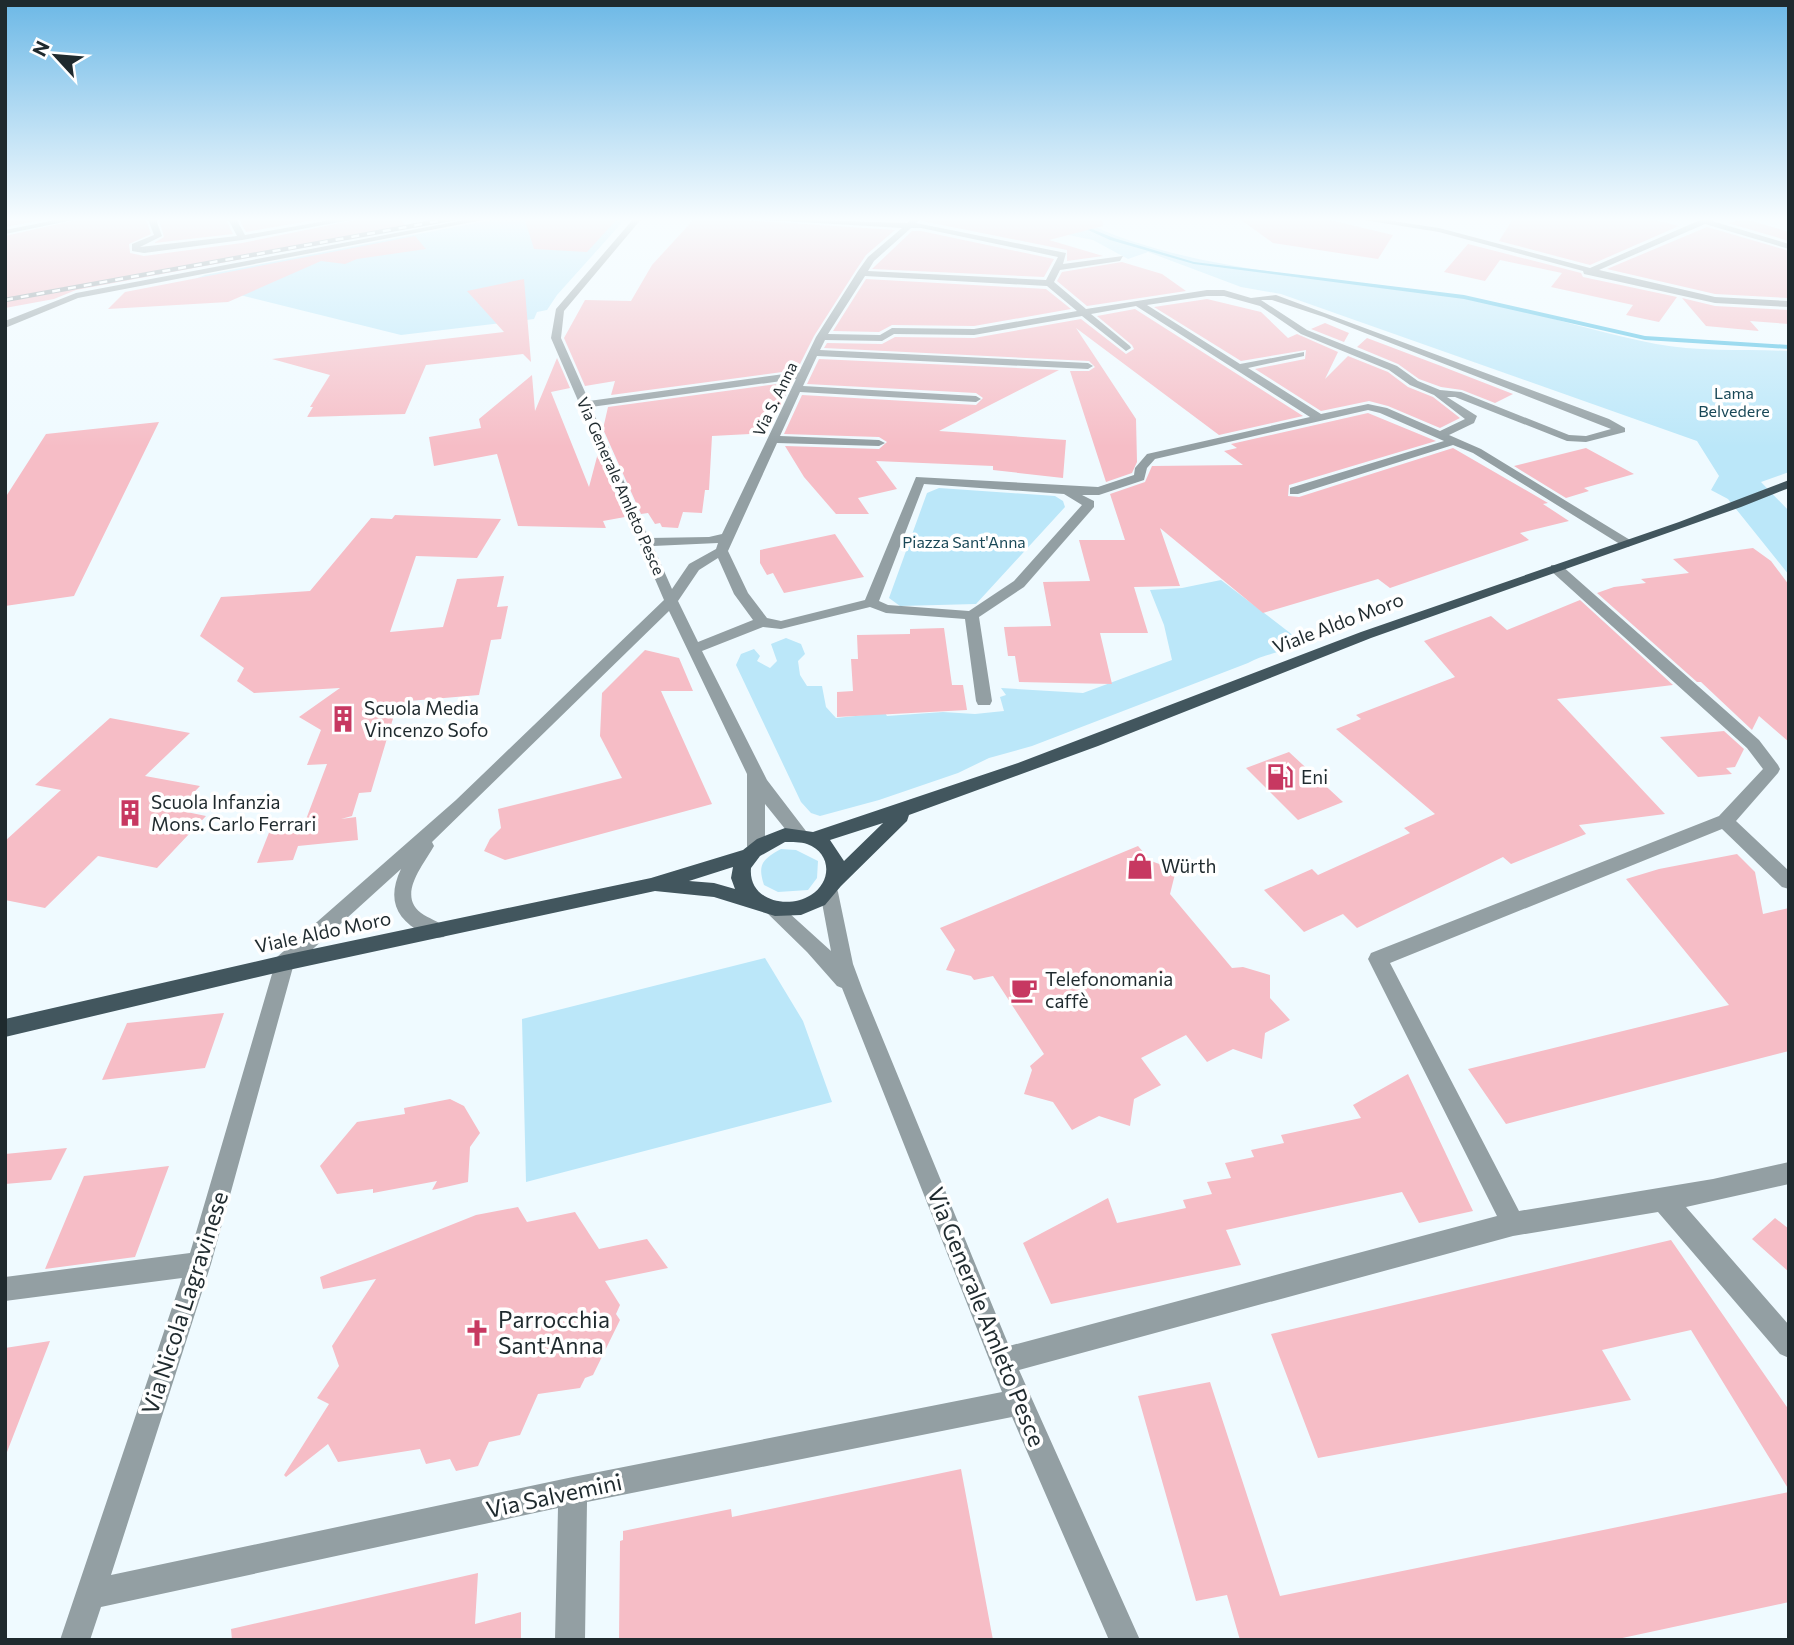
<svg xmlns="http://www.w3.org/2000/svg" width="1794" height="1645" font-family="Commissioner,sans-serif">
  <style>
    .green { fill: #bbe7f9 }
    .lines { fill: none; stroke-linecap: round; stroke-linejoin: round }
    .stream { fill: #52bfe3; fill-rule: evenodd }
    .building { fill: #f6bdc6 }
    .minor { fill: #939fa3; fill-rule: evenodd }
    .major { fill: #42565e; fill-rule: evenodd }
    .rail-casing { stroke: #859095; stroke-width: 4.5 }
    .rail { stroke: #fff; stroke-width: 2.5; stroke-dasharray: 8; stroke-linecap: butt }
    .labels { text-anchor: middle; stroke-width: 7; stroke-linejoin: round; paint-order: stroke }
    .far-park-label { font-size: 16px; fill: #194857; stroke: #fff }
    .far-street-label { font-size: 16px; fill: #1f2a2e; stroke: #fff }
    .street-label { font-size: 19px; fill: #1f2a2e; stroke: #fff }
    .poi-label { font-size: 19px; fill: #1f2a2e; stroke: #fff; text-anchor: start }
    .near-street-label { font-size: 23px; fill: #1f2a2e; stroke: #fff }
    .near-poi-label { font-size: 23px; fill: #1f2a2e; stroke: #fff; text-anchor: start }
  </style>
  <rect width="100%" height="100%" fill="#effaff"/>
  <path class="green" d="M507 217H627L557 295 547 310 537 312 534 319 401 335 188 282 205 275Z
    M1081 221C1195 274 1327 275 1449 295 1520 306 1586 331 1656 344 1697 352 1747 349 1789 351V472L1761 482 1789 511V575L1728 499 1711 490 1719 476 1697 441 1281 294 1241 287 1148 252 1128 259 1093 240 1068 235Z
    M939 488 1055 496 1063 501 1065 507 976 604 900 606 889 598 927 493Z
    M1221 580 1294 636 1290 647C1276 654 1262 655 1248 663L1032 746 989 758 958 773 879 800 820 816 811 813 801 802 736 665 741 654 754 649 760 656 757 661 770 668 777 661 771 644 786 638 801 644 805 654 798 661 800 675 807 686H822L826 707 836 718 885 713 887 716 943 712 975 714 1004 711 1000 697 1006 695 1001 688 1083 693 1172 660 1164 625 1150 590 1182 588Z
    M781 849 796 850 818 861 817 878 808 890 778 892 764 885C757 864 763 859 781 849Z
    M765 958 803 1021 832 1102 526 1182 522 1019Z"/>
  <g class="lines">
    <path class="stream" d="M1077 223 1114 238 1194 262 1464 295 1645 336 1789 345V349L1645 340 1464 299 1194 264 1110 240 1077 225Z"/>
  </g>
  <path class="building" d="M5 217H57L5 227Z
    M90 217H145L151 234 129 244 130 253 144 256 242 243 370 217H398L408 228 76 290 54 299 5 308V236Z
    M158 217H225L233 234 154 243 164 237Z
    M238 217H332L246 232Z
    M524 217H619L587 252 534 249Z
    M696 217 895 230 866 255 856 270 814 336 797 370 611 395 615 381 585 386 564 338 585 300 631 301 652 265Z
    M926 217H1102L1103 226 1049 240 1103 256 1067 261V250L922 221Z
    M1237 217H1317L1393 235 1378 259 1273 243Z
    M1514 217H1643L1679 226 1590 265 1499 241Z
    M1745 219 1789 232V241L1728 223Z
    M1707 227 1789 251V298L1715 294 1607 269Z
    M912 231H921L1054 259 1044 277 872 269Z
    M415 236 426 249 357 259 345 264 321 261 228 302 108 309 125 292Z
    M1468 244 1581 273 1583 277 1677 297 1659 322 1626 315 1633 305 1551 287 1562 273 1500 260 1485 281 1444 272Z
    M1122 262 1162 274 1186 291 1087 306 1057 281 1062 272Z
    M524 279 531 362 523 354 426 365 405 414 307 417 313 407H310L330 375 272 359 504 332 467 291Z
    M866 279 1046 289 1071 309 974 326 892 325 879 332 833 331Z
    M1682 298 1715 306 1789 310V324L1750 321 1759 331 1706 326Z
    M1207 299 1261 312 1288 338 1297 334 1338 352 1325 379 1348 356 1388 372 1408 387 1433 397 1460 418 1440 428 1388 406 1369 401 1321 411 1255 369 1305 359 1306 350 1241 361 1154 307Z
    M1135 309 1303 416 1219 435 1076 328 1136 419 1137 462 1132 473 1106 482 1070 371H1089L1095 367 1089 361 824 348 827 343 882 344 895 337 974 338 1081 319 1126 354 1134 349 1132 345 1097 316Z
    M1325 323 1349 333 1344 342 1311 329Z
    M1367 338 1441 366 1513 394 1495 403 1462 390 1441 387 1419 379 1398 364 1357 347Z
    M557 358 570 388 551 392 589 487 598 453 625 517 603 521 606 528 518 526 497 454 434 466 429 437 481 428 479 419 532 375 535 411Z
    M819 359 1059 370 939 431 1066 440 1063 478 993 470V466L876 461 897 489 858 498 869 514H836L804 477 785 446 879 449 887 442 879 437 784 434 802 395 976 405 983 398 976 393 807 384Z
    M792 382 767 433 712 436 709 490H705L702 513 683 512 678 528 662 527 660 523 655 524 648 513 641 514 603 429 608 407Z
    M1368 413 1436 441 1289 485 1288 496 1299 497 1453 448 1548 503 1543 504 1569 521 1520 533 1529 540 1390 588 1378 579 1263 613 1160 528 1180 586 1134 587 1148 633H1100L1112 684 1019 682 1015 656H1008L1004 627 1051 626 1043 582 1090 581 1079 540H1125L1110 494 1145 482 1152 466 1243 465 1224 451 1237 448 1231 444Z
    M159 422 74 596 5 606V498L46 434Z
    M1586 448 1634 474 1584 488 1589 491 1566 498 1514 466Z
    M395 515 501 519 477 558 416 556 390 632 443 627 457 579 504 576 497 607 508 606 501 639 491 640 479 695 409 701 408 705H397L371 792 359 793 352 816 341 819 356 817 358 840 298 846 293 860 257 863 272 825 305 822 327 764 307 765 321 730 299 717 340 688 254 693 237 681 244 668 200 636 221 597 310 591 371 518 392 519Z
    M835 534 864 577 784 593 773 573 767 575 760 563V550Z
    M1753 548 1771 561 1789 585V742L1759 716 1752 730 1701 682H1697L1597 593 1614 587 1646 583 1641 579 1689 573 1673 559Z
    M1580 600 1673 685 1557 699 1665 814 1579 825 1586 834 1511 864 1503 857 1357 928 1343 914 1304 932 1264 890 1312 869 1318 875 1410 833 1404 828 1435 814 1336 729 1361 719 1356 715 1455 677 1424 641 1491 616 1507 630Z
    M944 628 952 685H963L967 710 837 717V692L853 691 851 659H858L857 635 910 634V629Z
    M645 650 679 658 693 691H661L712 804 505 860 484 851 490 839 501 828 498 809 622 778 600 736 602 693Z
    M110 718 190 733 145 776 200 786 177 810 206 816 157 868 98 856 45 908 5 900V841L61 790 35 785Z
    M1724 731 1744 749 1735 767 1726 768 1732 774 1698 777 1660 737Z
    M1289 752 1343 802 1298 820 1246 768Z
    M1138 846 1151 861 1176 870 1170 894 1232 968 1243 967 1270 975V998L1290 1020 1265 1033 1262 1059 1233 1049 1207 1062 1186 1035 1141 1058 1161 1085 1134 1099 1130 1126 1099 1116 1072 1130 1053 1102 1024 1094 1032 1070 1030 1066 1044 1054 993 976 974 980 971 976 946 970 955 950 940 928Z
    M1737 854 1755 872 1763 914 1789 908V1051L1506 1124 1468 1069 1729 1005 1626 879 1659 869Z
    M224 1013 205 1068 102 1080 127 1023Z
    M1408 1074 1473 1211 1419 1223 1402 1192 1226 1230 1241 1265 1051 1304 1023 1243 1108 1198 1117 1223 1186 1208 1183 1200 1212 1194 1207 1182 1231 1178 1225 1163 1254 1157 1251 1150 1284 1143 1281 1135 1361 1118 1353 1105Z
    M450 1099 464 1106 480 1133 470 1147 468 1182 432 1190 437 1181 373 1193V1189L337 1194 320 1166 357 1122 405 1114 404 1108Z
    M67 1148 51 1180 5 1184V1154Z
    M169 1166 135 1257 45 1269 84 1176Z
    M518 1207 527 1222 575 1212 599 1249 647 1239 668 1268 605 1281 620 1305 616 1314 620 1320 593 1375 585 1378 580 1388 538 1394 520 1435 489 1442 478 1466 456 1471 450 1459 426 1464 420 1449 338 1462 328 1444 286 1477 284 1475 329 1404 317 1398 339 1366 332 1346 376 1279 323 1289 320 1277 476 1215Z
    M1775 1218 1789 1229V1272L1752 1239Z
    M1671 1240 1789 1410V1490L1691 1330 1602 1350 1631 1400 1318 1458 1271 1334Z
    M50 1341 7 1452 5 1451V1348Z
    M1210 1382 1280 1596 1789 1492V1602L1613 1640H1240L1227 1595 1196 1601 1138 1396Z
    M961 1469 993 1640H619L620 1541 623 1540V1531L731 1509 732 1517Z
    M478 1573 475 1624 521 1612V1640H232L231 1629Z"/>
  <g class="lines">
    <path class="minor" d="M71 217H88L5 234V230Z
      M147 217H155L162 236 140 247 237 236 227 217H235L245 235 348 217H367L242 240 144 253 132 251V244L154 235Z
      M481 217H498L78 298 5 328V321L76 293Z
      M635 217H643L564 311 561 338 589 401 799 372 816 337 858 271 868 257 902 228 714 217 907 223 914 217H923L916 223 1066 253 1063 264 1123 256 1120 261 1060 270 1054 282 1086 309 1207 290H1224L1251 298 1276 295 1609 419 1625 428V432L1586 442 1567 441 1455 397H1447L1477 416 1474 423 1449 435 1481 449 1635 543 1628 547 1623 546 1473 453 1453 445 1298 494H1290V488L1444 441 1380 413 1368 410 1155 459 1147 468 1144 480 1099 495H1082L1094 501V507L1024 587 979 617 992 701 990 705H978L976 701 965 619 886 613 870 607 781 629 763 627 702 651 767 780 809 835 806 840H794L765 804V846L762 851H750L747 846V774L669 611 432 842 434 846C423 866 395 897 424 915 432 920 442 922 447 931L444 937C435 939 431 937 423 933 395 919 387 898 401 869L293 967 211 1264 111 1575 573 1477 1002 1392 842 988 837 986 807 952 762 908 764 903 771 900 778 903 831 951 820 892 822 887 829 885 836 887 838 892 853 964 863 991 1009 1346 1497 1216 1368 959 1371 953 1719 816 1763 769 1747 748 1551 571V565H1561L1759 740 1778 765 1780 769 1778 773 1736 821 1789 871V889L1782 887 1722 829 1390 963 1519 1211 1713 1179 1789 1162V1184L1686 1207 1789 1325V1358L1780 1354 1658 1212 1513 1236 1019 1370 1140 1640H1109L1012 1417 587 1502 585 1640H555L558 1508 101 1607 90 1640H60L182 1278 5 1301V1277L190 1253 277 957 456 800 664 600 551 338 556 309ZM911 228H921L1058 257 1046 280 868 271 874 261ZM865 276 1047 286 1077 311 974 329 892 328 880 335 828 334ZM1207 296H1224L1260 306 1301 334 1389 370 1410 385 1434 395 1465 419 1440 431 1387 408 1368 404 1321 414 1248 368 1304 356V352L1240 364 1147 305ZM1261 300H1272L1324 317 1611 429 1586 436 1569 435 1461 392 1440 390 1418 381 1397 366 1307 330ZM1136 306 1310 417 1147 454 1135 468 1134 475 1098 487 916 477 865 600 781 621 767 618 748 593 728 551 777 443 879 446 885 443 879 440 780 436 800 392 976 402 981 399 976 396 803 386 817 356 1088 369 1093 366 1088 363 820 350 825 340 882 341 894 334 974 335 1082 316 1126 351 1131 348 1130 346 1091 314ZM796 379 722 534 709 537 649 538 591 407ZM924 484 1064 494 1082 505 1014 581 969 611 888 605 879 601ZM718 543 716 549 689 564 672 589 653 546ZM718 558 734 594 753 620 698 642 678 601 699 570Z
      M1345 217H1366L1439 228 1590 268 1707 217H1718L1712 221 1789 244V249L1705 224 1599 270 1715 297 1789 301V307L1715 303 1584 274 1583 271 1439 232Z"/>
    <path class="major" d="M1789 480V488L1741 507 1371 638 1098 746 909 815 907 821 841 886 825 905 801 915 775 916 714 897 655 891 284 971 5 1037V1019L284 955 651 878 743 850 757 839 785 828 813 832 1018 763 1361 632 1679 522ZM883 823 844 861 830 840ZM785 842C792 842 801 842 807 844 832 853 832 882 811 895 787 910 748 900 751 868L760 856ZM733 867 731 878 735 889 714 883 689 881Z"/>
    <defs>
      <path id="rail" d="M5 300 461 217"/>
    </defs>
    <use href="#rail" class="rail-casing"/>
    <use href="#rail" class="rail"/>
  </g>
  <linearGradient id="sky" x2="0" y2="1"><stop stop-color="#6cb8e6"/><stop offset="0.49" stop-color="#f8fdff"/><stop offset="1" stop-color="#f8fdff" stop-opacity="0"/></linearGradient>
  <rect width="1794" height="447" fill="url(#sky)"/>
  <defs>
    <symbol id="building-bare" viewBox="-9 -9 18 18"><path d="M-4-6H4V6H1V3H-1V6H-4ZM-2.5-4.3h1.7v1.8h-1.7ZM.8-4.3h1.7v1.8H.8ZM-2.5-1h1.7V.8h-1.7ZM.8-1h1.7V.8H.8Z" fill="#c73861" stroke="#fff" stroke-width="2.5" paint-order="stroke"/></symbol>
    <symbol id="fuel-bare" viewBox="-9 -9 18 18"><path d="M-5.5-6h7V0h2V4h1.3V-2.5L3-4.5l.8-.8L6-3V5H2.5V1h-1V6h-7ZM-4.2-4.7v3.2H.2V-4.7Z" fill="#c73861" stroke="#fff" stroke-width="2.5" paint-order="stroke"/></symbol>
    <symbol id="shop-bare" viewBox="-9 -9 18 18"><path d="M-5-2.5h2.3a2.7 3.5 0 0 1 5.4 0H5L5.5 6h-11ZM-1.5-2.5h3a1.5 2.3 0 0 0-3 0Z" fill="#c73861" stroke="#fff" stroke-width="2.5" paint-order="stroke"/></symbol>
    <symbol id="cafe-bare" viewBox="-9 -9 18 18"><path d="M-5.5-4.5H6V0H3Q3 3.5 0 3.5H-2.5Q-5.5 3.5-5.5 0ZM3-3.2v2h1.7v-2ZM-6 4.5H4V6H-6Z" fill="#c73861" stroke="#fff" stroke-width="2.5" paint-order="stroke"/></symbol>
    <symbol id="church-bare" viewBox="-9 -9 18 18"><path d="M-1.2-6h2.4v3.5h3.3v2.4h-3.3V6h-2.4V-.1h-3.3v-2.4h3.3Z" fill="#c73861" stroke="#fff" stroke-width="2.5" paint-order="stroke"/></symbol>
  </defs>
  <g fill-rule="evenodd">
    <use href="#building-bare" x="324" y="700" width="38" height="38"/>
    <use href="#fuel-bare" x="1261" y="758" width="38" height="38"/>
    <use href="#building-bare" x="111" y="794" width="38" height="38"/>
    <use href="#shop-bare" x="1121" y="847" width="38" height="38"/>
    <use href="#cafe-bare" x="1005" y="971" width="38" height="38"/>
    <use href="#church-bare" x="458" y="1314" width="38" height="38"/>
  </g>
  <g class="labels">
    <g class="far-park-label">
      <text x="1734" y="399">Lama<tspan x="1734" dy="18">Belvedere</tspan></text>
      <text x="964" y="548">Piazza Sant'Anna</text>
    </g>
    <g class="far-street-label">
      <text transform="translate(775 399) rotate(-64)" y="6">Via S. Anna</text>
      <text transform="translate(621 486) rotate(66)" y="6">Via Generale Amleto Pesce</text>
    </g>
    <g class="street-label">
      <text transform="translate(1338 623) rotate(-21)" y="7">Viale Aldo Moro</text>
      <text transform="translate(323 932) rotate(-12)" y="7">Viale Aldo Moro</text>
    </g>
    <g class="poi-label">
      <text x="364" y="715">Scuola Media<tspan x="364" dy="22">Vincenzo Sofo</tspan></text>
      <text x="1301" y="784">Eni</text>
      <text x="151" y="809">Scuola Infanzia<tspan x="151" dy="22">Mons. Carlo Ferrari</tspan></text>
      <text x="1161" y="873">Würth</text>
      <text x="1045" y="986">Telefonomania<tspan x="1045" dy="22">caffè</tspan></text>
    </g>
    <g class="near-street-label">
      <text transform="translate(185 1303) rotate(-72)" y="8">Via Nicola Lagravinese</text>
      <text transform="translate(986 1317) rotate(68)" y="8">Via Generale Amleto Pesce</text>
      <text transform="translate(554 1496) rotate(-12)" y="8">Via Salvemini</text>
    </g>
    <g class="near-poi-label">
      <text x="498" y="1328">Parrocchia<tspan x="498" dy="26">Sant'Anna</tspan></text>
    </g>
  </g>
  <rect width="1794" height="1645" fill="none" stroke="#1f2a2e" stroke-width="14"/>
  <g transform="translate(56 56) rotate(296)" stroke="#ffffff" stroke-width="5" paint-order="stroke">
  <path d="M0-5L12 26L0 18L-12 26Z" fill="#1f2a2e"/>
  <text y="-10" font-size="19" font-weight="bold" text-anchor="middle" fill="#1f2a2e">N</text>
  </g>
</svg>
